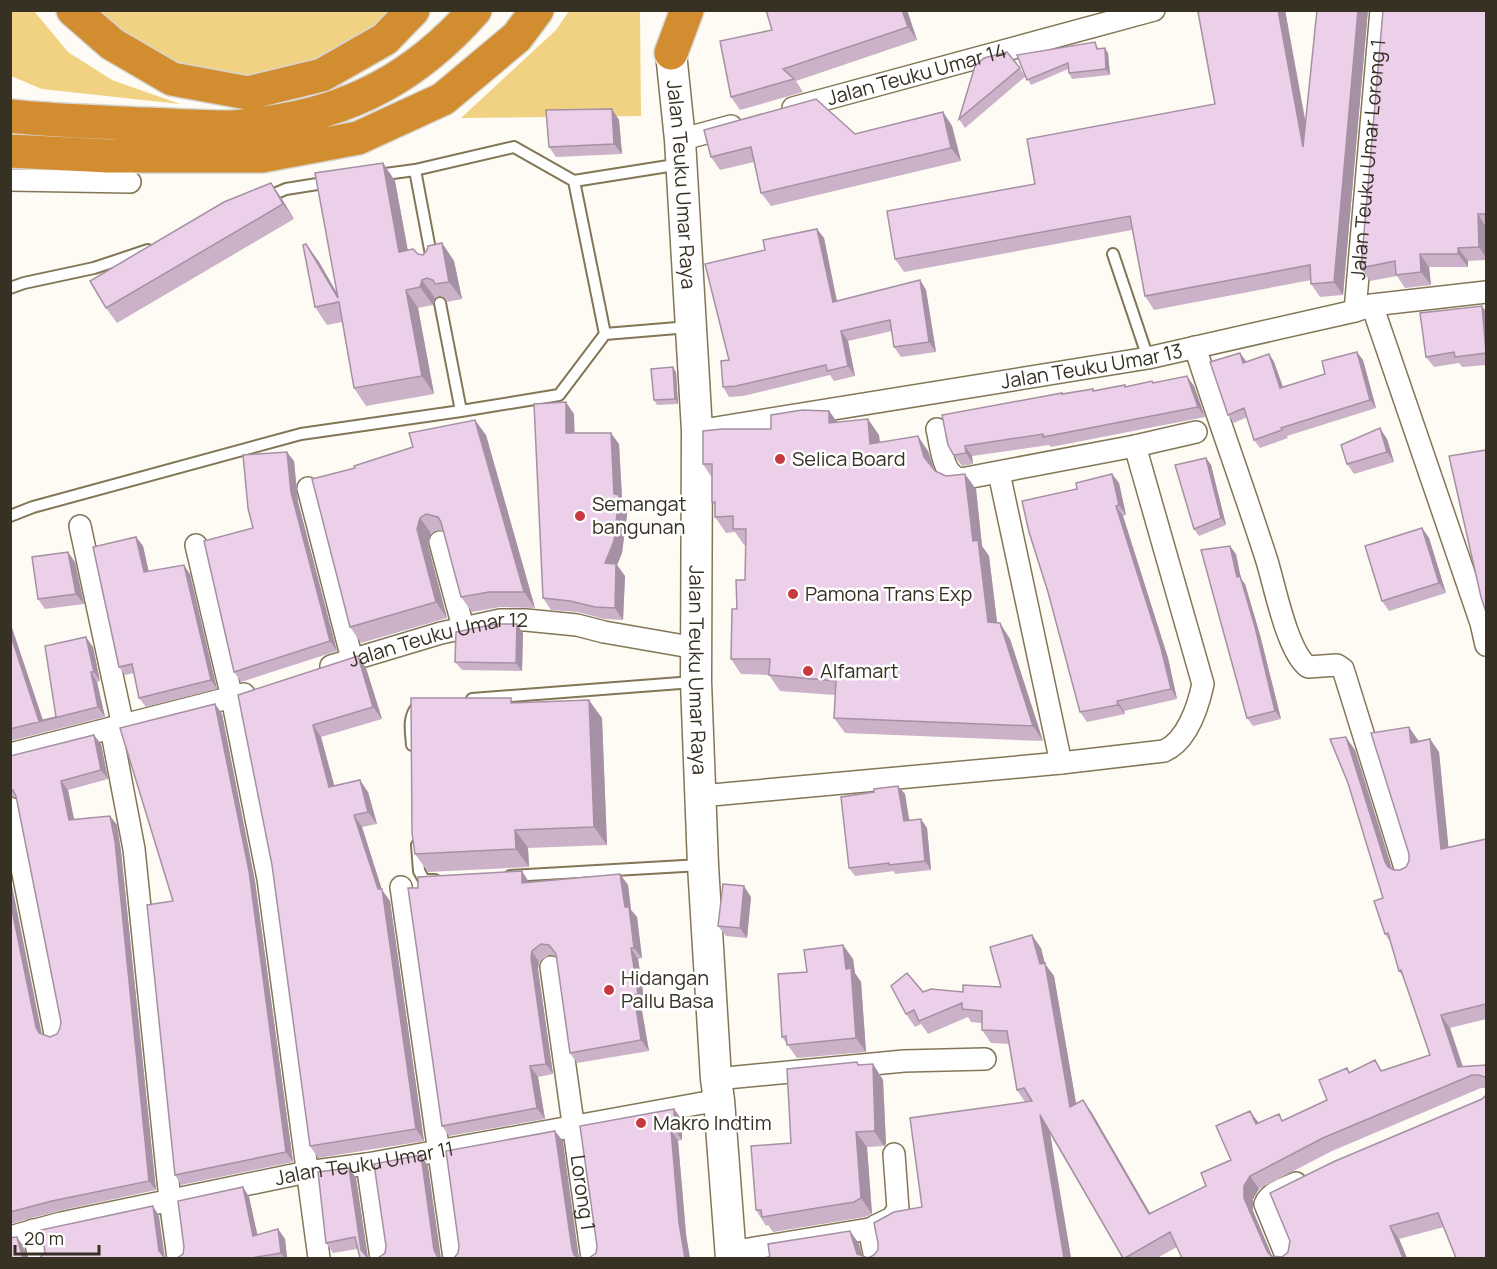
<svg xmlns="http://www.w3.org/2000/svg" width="1497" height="1269" font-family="Manrope,sans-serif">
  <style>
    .green { fill: #f1d282 }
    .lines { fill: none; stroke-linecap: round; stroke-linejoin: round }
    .service-casing { stroke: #827656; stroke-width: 14 }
    .minor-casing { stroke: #827656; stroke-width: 24 }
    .secondary-casing { stroke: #827656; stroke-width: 33 }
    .motorway-casing { stroke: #d7d6d3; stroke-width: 36 }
    .service { stroke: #fff; stroke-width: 10 }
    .minor { stroke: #fff; stroke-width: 21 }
    .secondary { stroke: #fff; stroke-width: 30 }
    .motorway { stroke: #d28d31; stroke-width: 33 }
    .wall { fill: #cbb2c8 }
    .shaded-wall { fill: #a591a3 }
    .building { fill: #eccfe9; stroke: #a591a3; stroke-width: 1.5 }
    .poi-dot { fill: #c8383f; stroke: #fff; stroke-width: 2 }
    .labels { text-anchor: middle; stroke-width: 5; stroke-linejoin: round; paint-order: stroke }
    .street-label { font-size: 20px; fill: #363123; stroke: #fff }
    .poi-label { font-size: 20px; fill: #363123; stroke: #fff; text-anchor: start }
  </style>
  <rect width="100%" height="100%" fill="#fefbf4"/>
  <path class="green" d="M10 11H34L68 52 112 80 180 104 42 89 11 76Z
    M87 11H400L320 66 260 85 213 75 150 53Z
    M569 11H640L641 116 461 118 556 30Z"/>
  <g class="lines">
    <defs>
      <path id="service" d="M378 175 415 170
        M574 181 681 164
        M267 197 286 189 330 182
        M1113 254 1148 358
        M432 260 415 170 514 147 574 181 605 334 559 395 461 411 440 303
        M10 288 24 283 94 268 148 250
        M605 334 689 327
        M10 516 33 507 301 434 461 411
        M472 699 693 682
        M412 745C411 732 408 719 416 708
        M417 845 419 871 424 880H435
        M510 876 701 865"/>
      <g id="minor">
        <path id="s1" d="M793 108 1154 10"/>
        <path d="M680 140 731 126"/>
        <path d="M10 180 130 182"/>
        <path d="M1372 305 1481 623 1486 645"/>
        <path id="s2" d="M1355 311 1381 10"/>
        <path d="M1195 347C1218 419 1244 489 1267 561 1275 587 1287 651 1308 667L1337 665 1343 669 1406 871"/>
        <path d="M937 429C941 445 942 476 961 479L1135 446 1196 432"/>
        <path id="s3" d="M697 431 1148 358 1355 311 1372 305 1486 292"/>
        <path d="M999 473 1061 763"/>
        <path d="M308 488 352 659"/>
        <path d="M80 526 123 726"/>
        <path d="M440 542 463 627"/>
        <path d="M196 545 232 698 268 879 319 1258"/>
        <path id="s4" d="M331 666 441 633 500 620H526L577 625 604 632 696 648"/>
        <path d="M111 728 134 849 170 1200 178 1258"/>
        <path d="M10 754 244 694"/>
        <path d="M701 796 1061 763 1164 751C1187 741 1198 707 1203 684L1135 446"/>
        <path d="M10 808 55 1034"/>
        <path d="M401 887 454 1258"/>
        <path id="s5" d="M551 967 592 1258"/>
        <path d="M716 1079 904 1061 985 1059"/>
        <path d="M367 1164 381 1258"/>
        <path d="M875 1226 892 1218 898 1209 894 1154"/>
        <path d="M33 1230 39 1258"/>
        <path id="s6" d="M10 1237 61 1223 307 1172 367 1164 719 1100"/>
        <path d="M731 1252 869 1229 875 1258"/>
        <path d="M1287 1258 1265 1204C1270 1192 1285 1188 1296 1183"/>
      </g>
      <g id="secondary">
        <path id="s7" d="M671 53 680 140 697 431 696 682 703 865 716 1079 719 1100 731 1258"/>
      </g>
      <path id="motorway" d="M73 10 112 44 172 79 248 93 322 75 385 39 413 10
        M671 53 687 10
        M10 116C56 121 101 122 147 124 174 125 201 127 228 127 240 127 253 124 264 123 351 112 417 76 475 10
        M10 151 108 156H262L358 138 443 99 517 37 537 10"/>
    </defs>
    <use href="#service" class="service-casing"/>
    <use href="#minor" class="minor-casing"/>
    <use href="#secondary" class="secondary-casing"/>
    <use href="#motorway" class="motorway-casing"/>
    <use href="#service" class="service"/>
    <use href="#minor" class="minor"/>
    <use href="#secondary" class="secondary"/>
    <use href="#motorway" class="motorway"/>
  </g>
  <path class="wall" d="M907 10 917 40 796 81 803 92 740 110 731 97 720 41Z
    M1285 10 1306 123 1317 10H1368L1343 295 1320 297 1311 284V280L1154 310 1145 296 1132 230 904 272 895 259 1035 184 1215 104Z
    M1486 10V260L1468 261V267H1429L1431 285 1405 288 1397 276 1370 281 1361 268Z
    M1098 47 1099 49 1108 53 1110 75 1072 79 1069 73 1068 69 1031 85 1026 76 965 128 959 119 1020 68 1025 76Z
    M612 109 619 120 622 154 556 157 549 147Z
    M943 112 952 126 961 161 771 206 761 193 754 162 720 170 711 157 704 130 855 134Z
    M383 163 395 181 408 250 418 254 423 255 442 243 454 261 462 299 447 302 444 297 439 296 435 298 433 305 418 308 434 394 366 406 354 388 342 322 327 325 315 307 306 244 319 262 337 293Z
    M271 183 282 199 294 219 117 323 106 308Z
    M817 229 824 238 837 301 920 280 926 290 936 352 901 357 894 347 892 331 848 341 855 376 834 381 830 375 743 396 729 397 723 387 729 360 765 250Z
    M1482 306 1486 312V365L1462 367 1459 363 1434 367 1426 357Z
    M1269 354 1274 362 1283 387 1325 374 1363 360 1376 408 1287 436 1288 438 1260 448 1254 440 1247 417 1234 423 1228 415 1246 361V362Z
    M676 372 678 404 657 405 654 400Z
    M1152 381 1154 382 1194 386 1205 417 1051 447 1049 445 972 456 973 464 962 466 953 454 1062 393 1063 394 1126 387Z
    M829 411 837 422 879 435 880 443 928 451 935 471 976 489 982 546 989 556 997 623 1010 639 1043 741 845 733 834 718 835 695 780 691 769 675 741 674 731 659 737 609 745 580 746 545H744L735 532 726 533 715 517V506L712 502V478L703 464 771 429Z
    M574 414V433L619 444 622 498 628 507 622 553 617 565 625 576 623 620 604 619 578 612 551 610 543 598Z
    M486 435 535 608 500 607 472 612 461 597 444 531 437 530 431 533 428 545 447 618 361 643 350 627 312 479Z
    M1387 439 1394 462 1354 474 1347 464Z
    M1206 458 1211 465 1226 525 1199 536 1194 529Z
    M294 461 298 502 337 651 241 682 234 672 253 528Z
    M1112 474 1119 483 1126 515 1123 516 1168 658 1177 699 1124 711 1125 714 1087 722 1080 712Z
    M1422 528 1429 538 1446 593 1389 611 1382 601Z
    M136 537 143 546 148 571 190 574 217 689 146 707 139 698 134 673 125 675 119 667Z
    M1236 554 1241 579 1245 584 1260 635 1281 719 1253 726 1247 718Z
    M75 562 84 604 45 609 38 599Z
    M10 622 43 720 56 717 93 647 100 681 97 682 105 717 10 741Z
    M523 633 522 671 462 670 455 662Z
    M358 656 366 668 382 719 321 737 334 786 368 792 377 824 362 827 382 890 390 901 424 1141 318 1158 310 1146 272 865 238 695Z
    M515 703 602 718 607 845 528 848 529 867 428 872 415 854Z
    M215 704 222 714 255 881 293 1162 181 1185 175 1175 173 901Z
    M1430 739 1439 752 1448 848 1486 839V1019L1450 1028 1463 1066 1486 1065V1088H1481L1332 1151 1259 1189 1253 1199V1211L1272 1256 1282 1257 1482 1099 1444 1227 1399 1239 1407 1258H1182L1177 1247 1157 1258H1123L1050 1132 1071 1258H770L850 1231 859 1244 863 1256 868 1258 874 1255 1025 1102 1017 1090 1010 1044 991 1043 982 1030V1023L971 1022 968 1017 928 1034 921 1024 915 1027 906 1014 923 992H963L1001 987 1041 948 1045 964 1054 976 1076 1104 1083 1100 1092 1113 1150 1213 1206 1186 1231 1160 1250 1111 1259 1123 1283 1121 1327 1100 1347 1068 1350 1072 1375 1060 1382 1071 1430 1055 1404 978 1399 971 1391 943 1385 934 1383 898 1355 750 1392 869 1400 870 1406 867 1409 861 1418 740V741Z
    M101 744 108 779 68 790 74 819 110 816 117 825 121 851 156 1190 58 1211 10 1224V876L42 1034 50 1037 57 1034 60 1028 61 1022 16 797 10 796V756Z
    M898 786 905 794 909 821 927 828 931 870 895 874 894 871 855 876 849 868 874 792Z
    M620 874 628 885 631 910 637 917 642 958 638 959 645 1005H641L649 1051 577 1063 570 1053 556 955H549L539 962 538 969 553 1074 538 1077 545 1119 449 1136 442 1126 529 882Z
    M751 897 747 938 726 936 718 926Z
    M843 945 853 959 855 973 861 982 866 1052 797 1058 782 1037 807 972Z
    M857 1062 859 1065 873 1064 883 1080 886 1144 884 1146 867 1147 872 1214 865 1217 773 1232 768 1225 766 1226 756 1210 791 1143Z
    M674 1109 682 1120V1140L678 1141 686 1234 596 1253Z
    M349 1168 356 1178 368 1258 357 1249 333 1253 326 1243Z
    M243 1187 249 1197 257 1235 278 1229 285 1239 287 1258H177L183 1254Z"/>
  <path class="shaded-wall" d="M902 10H907L917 40 908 27Z
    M1278 10H1285L1312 160 1303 147Z
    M1358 10H1368L1343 295 1334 282Z
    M1105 48 1108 53 1110 75 1106 69Z
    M612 109 619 120 622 154 614 144Z
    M943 112 952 126 961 161 951 148Z
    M383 163 395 181 411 269 399 252Z
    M271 183 282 199 294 219 283 204Z
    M1478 214 1486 227V258L1479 247Z
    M817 229 824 238 839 312 833 302Z
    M442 243 454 261 462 299 449 282Z
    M306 244 319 262 350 316 338 298Z
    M1458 248 1468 261V267L1458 254Z
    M1420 254 1429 267 1431 285 1421 272Z
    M422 280 435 298 433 305 420 287Z
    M920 280 926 290 936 352 929 342Z
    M406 290 418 308 434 394 422 376Z
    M1482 306 1486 312V350Z
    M841 331 848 341 855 376 848 366Z
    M1357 352 1363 360 1376 408 1370 400Z
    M1240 353 1246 361 1249 371 1243 363Z
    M1269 354 1274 362 1286 396 1280 388Z
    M673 367 676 372 678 404 675 399Z
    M1187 376 1194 386 1205 417 1198 407Z
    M566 402 574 414 575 444 566 433Z
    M829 411 840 426 829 423Z
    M868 419 879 435 881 460 870 444Z
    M475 420 486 435 535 608 524 592Z
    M1380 428 1387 439 1394 462 1387 452Z
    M611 433 619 444 622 498 628 507 622 553 617 565 625 576 623 620 615 608 605 563 614 494Z
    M918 436 928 451 935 472 924 457Z
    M965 446 972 456 973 464 966 453Z
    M287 452 294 461 298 502 337 651 330 641 291 492Z
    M1206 458 1211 465 1226 525 1221 518Z
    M965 474 976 489 982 546 989 556 999 638 988 622 973 541Z
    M1112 474 1119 483 1126 515 1119 505Z
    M1116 506 1123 516 1168 658 1177 699 1171 689Z
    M420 518 431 533 428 545 447 618 436 602 417 529Z
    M1422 528 1429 538 1446 593 1439 583Z
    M136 537 143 546 151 581 144 572Z
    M1230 546 1236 554 1241 579 1245 584 1260 635 1281 719 1275 711 1237 577Z
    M68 552 75 562 84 604 76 594Z
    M184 565 190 574 217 689 211 680Z
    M10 622 43 721 40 722 10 633Z
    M1000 623 1010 639 1043 741 1033 726Z
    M517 624 523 633 522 671 516 663Z
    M86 637 93 647 100 681 94 672Z
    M358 656 366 668 382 719 373 707Z
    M91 672 97 682 105 717 98 707Z
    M589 700 602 718 607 845 594 827Z
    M1117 701 1124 711 1125 714 1118 705Z
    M215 704 222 714 255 881 293 1162 286 1152Z
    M313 725 321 737 338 799 329 787Z
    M1409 727 1418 740 1420 756 1411 743Z
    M94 735 101 744 108 779 101 770Z
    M1346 737 1355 750 1394 875 1385 862Z
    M1430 739 1439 752 1450 862 1441 849Z
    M360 780 368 792 377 824 368 812Z
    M61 781 68 790 76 829 69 820Z
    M898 786 905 794 911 830 904 821Z
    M354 815 362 827 382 890 390 901 424 1141 416 1129 378 889Z
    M110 816 117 825 121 851 156 1190 149 1181Z
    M921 819 927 828 931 870 925 861Z
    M515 830 528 848 529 867 516 849Z
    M522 871 529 882 522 883Z
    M620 874 628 885 631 910 637 917 642 958 634 948 625 907Z
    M10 876 42 1036 39 1033 36 1027 10 900Z
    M744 886 751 897 747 938 740 928Z
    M1032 935 1041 948 1045 964 1054 976 1079 1120 1070 1107 1040 964Z
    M843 945 853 959 855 973 861 982 866 1052 856 1038Z
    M631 948 638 959 645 1005 638 994Z
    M532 951 539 962 538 969 553 1074 546 1064 531 958Z
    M634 995 641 1005 649 1051 641 1040Z
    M1441 1015 1450 1028 1466 1078 1458 1067Z
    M873 1064 883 1080 886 1144 884 1146 874 1131Z
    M530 1066 538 1077 545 1119 537 1108Z
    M1083 1100 1092 1113 1158 1227 1149 1214Z
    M674 1109 682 1120V1140L675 1130Z
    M1250 1111 1259 1124H1256Z
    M1040 1115 1049 1128 1071 1258H1064Z
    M671 1130 678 1141 686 1234 690 1258H685L679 1223Z
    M555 1131 563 1141 579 1258 574 1255 572 1249Z
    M856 1132 867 1147 872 1214 861 1198Z
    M421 1155 428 1166 441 1258H439L434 1250Z
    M349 1168 356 1178 368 1258 361 1250Z
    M1250 1176 1259 1189 1253 1199V1211L1273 1258 1267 1251 1244 1198V1186Z
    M243 1187 249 1197 260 1246 253 1236Z
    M153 1206 159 1216 165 1258 159 1251Z
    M1390 1226 1399 1239 1407 1258H1403Z
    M278 1229 285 1239 287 1258H285L281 1253Z
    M850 1231 859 1244 863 1258 857 1254Z
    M17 1237 24 1247 27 1258H24L22 1256Z"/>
  <path class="building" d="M766 10H902L908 27 783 69 794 79 731 97 720 41 772 30Z
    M1206 10H1278L1303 147 1317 10H1358L1334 282 1311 284 1310 265 1145 296 1130 216 895 259 887 211 1035 184 1027 139 1215 104 1198 12Z
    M1383 10H1486V214H1478L1479 247 1458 248V254H1420L1421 272 1396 275 1395 261 1361 268Z
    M1095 42 1097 49 1105 48 1106 69 1069 73 1068 63 1027 80 1017 55Z
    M1007 52 1020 68 959 119 975 66 984 58Z
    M816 99 855 134 943 112 951 148 761 193 751 147 711 157 704 130Z
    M612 109 614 144 549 147 546 110Z
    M383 163 399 252 413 249 418 254 423 255 427 250 428 246 442 243 449 282 435 284 433 280 427 278 422 280 420 287 406 290 422 376 354 388 339 302 315 307 303 245 306 244 338 298 315 173Z
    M271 183 283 204 106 308 90 281 224 202Z
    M817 229 833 302 920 280 929 342 894 347 890 320 841 331 848 366 827 371 826 365 736 386 723 387 721 361 729 360 705 264 765 250 763 240Z
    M1482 306 1486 353 1455 357 1454 352 1426 357 1420 313Z
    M1357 352 1370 400 1281 428 1282 430 1254 440 1244 408 1228 415 1210 362 1240 353 1243 363 1269 354 1280 388 1325 374 1322 361Z
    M673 367 675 399 654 400 651 369Z
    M1187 376 1198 407 1043 437V434L965 446 966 453 955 455 953 454 948 445 942 415 1062 393V394L1093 389V391L1125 385V387L1152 381 1153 383Z
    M566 402V433H611L614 494 619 495 614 541 605 563 616 564 615 608 595 607 570 601 543 598 534 404Z
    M802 410 829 411V423L868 419 870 444 918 436 924 457 935 471 946 476 965 474 973 541 978 540 988 622 1000 623 1033 726 834 718 836 681 769 675 770 659H731L732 609H737L736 580H745L746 529H733V516L715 517V502H712V464H703V431L722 429H771V415Z
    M475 420 524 592H489L461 597 441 522 438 517 426 514 420 518 417 529 436 602 350 627 312 479 355 468 354 466 413 447 409 433Z
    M1380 428 1387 452 1347 464 1341 445Z
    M1486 450V612L1481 597 1449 456Z
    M287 452 291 492 330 641 234 672 204 541 253 528 248 508 243 455Z
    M1206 458 1221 518 1194 529 1175 465Z
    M1112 474 1119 505 1116 506 1161 648 1171 689 1117 701 1118 705 1080 712 1048 592 1029 532 1022 501 1077 489 1076 483Z
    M1422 528 1439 583 1382 601 1365 546Z
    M136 537 144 572 184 565 211 680 139 698 132 664 119 667 93 547Z
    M1230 546 1237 577 1240 576 1255 627 1275 711 1247 718 1201 550Z
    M68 552 76 594 38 599 32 557Z
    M495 624H517L516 663 455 662 456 632Z
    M10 633 39 721 56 717 45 646 86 637 94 672H91L98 707 10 729Z
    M358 656 373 707 313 725 329 787 360 780 368 812 354 815 378 889H382L416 1129 310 1146 272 865 238 695Z
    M411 698H511V703L589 700 594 827 515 830 516 849 415 854 412 833Z
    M215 704 249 871 286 1152 175 1175 147 905 173 901 120 728Z
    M1409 727 1411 743 1430 739 1441 849 1486 839V1004L1441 1015 1458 1067 1486 1065V1079L1485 1077 1479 1075H1472L1323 1138 1250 1176 1244 1186V1198L1267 1251 1271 1256 1282 1257 1288 1252 1290 1241 1270 1193 1333 1162 1482 1099 1486 1095V1258H1456L1438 1213 1390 1226 1403 1258H1182L1170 1232 1125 1258H1123L1040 1115 1064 1258H770L768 1244 850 1231 857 1254 868 1258 874 1255 878 1250V1243L874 1223 894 1212 922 1207 910 1118 1032 1101 1024 1088 1017 1090 1007 1031 982 1030V1011L962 1009V1003L919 1021 914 1010 906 1014 891 986 907 973 923 992 931 989 963 992V985L1001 987 990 947 1032 935 1040 964 1045 963 1070 1107 1083 1100 1149 1214 1206 1186 1201 1173 1231 1160 1216 1126 1250 1111 1256 1124 1279 1114 1282 1121 1327 1100 1319 1080 1347 1068 1349 1073 1375 1060 1381 1071 1430 1055 1401 970 1399 971 1388 933 1385 934 1374 901 1383 898 1348 783 1330 739 1346 737 1385 862 1388 867 1394 870H1400L1406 867 1409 861V854L1371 733Z
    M94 735 101 770 61 781 69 820 110 816 115 841 149 1181 52 1201 10 1212V900L36 1027 39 1033 50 1037 57 1034 60 1028 61 1022 16 796 13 790 10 789V756Z
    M898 786 904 821 921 819 925 861 889 865V863L849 868 841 797 874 792V789Z
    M522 871V883L620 874 625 907H629L634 948H631L638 994 634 995 641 1040 570 1053 556 954 549 945 541 944 532 951 531 958 546 1064 530 1066 537 1108 442 1126 408 888H418V877Z
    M723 884 744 886 740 928 718 926Z
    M843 945 846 969 851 968 856 1038 787 1045 786 1036 782 1037 778 974 807 972 804 950Z
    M857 1062 858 1065 873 1064 875 1129 874 1131 856 1132 861 1198 854 1202 762 1217 761 1210H756L751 1146 791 1143 787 1069Z
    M674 1109 675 1130H671L679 1223 685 1258H589L596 1253 597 1246 580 1126Z
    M555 1131 572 1249 574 1255 579 1258H450H454L458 1253 459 1246 446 1151Z
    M421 1155 434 1250 437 1256 441 1258H378L385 1253 386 1246 374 1164Z
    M349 1168 361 1250 368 1258H360L355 1237 326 1243 318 1172Z
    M243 1187 253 1236 278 1229 281 1253 251 1258H177L183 1254 184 1247 178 1201Z
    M153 1206 159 1251 165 1258H40L45 1252 41 1230Z
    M17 1237 22 1256 25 1258H10V1238Z"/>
  <g class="poi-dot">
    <circle cx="780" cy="459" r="6"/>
    <circle cx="580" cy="516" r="6"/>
    <circle cx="793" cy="594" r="6"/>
    <circle cx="808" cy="671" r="6"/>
    <circle cx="609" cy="990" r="6"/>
    <circle cx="641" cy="1123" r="6"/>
  </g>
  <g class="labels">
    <g class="street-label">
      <text dy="7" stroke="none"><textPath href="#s1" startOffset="128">Jalan Teuku Umar 14</textPath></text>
      <text dy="7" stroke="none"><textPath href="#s2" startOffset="152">Jalan Teuku Umar Lorong 1</textPath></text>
      <text dy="7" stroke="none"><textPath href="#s7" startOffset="132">Jalan Teuku Umar Raya</textPath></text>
      <text dy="7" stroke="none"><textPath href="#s3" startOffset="400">Jalan Teuku Umar 13</textPath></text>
      <text dy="7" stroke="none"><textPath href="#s4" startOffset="111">Jalan Teuku Umar 12</textPath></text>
      <text dy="7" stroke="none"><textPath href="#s7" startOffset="618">Jalan Teuku Umar Raya</textPath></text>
      <text dy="7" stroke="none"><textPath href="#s6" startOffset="362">Jalan Teuku Umar 11</textPath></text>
      <text dy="7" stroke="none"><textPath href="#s5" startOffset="228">Lorong 1</textPath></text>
    </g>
    <g class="poi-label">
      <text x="792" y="466">Selica Board</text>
      <text x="592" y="511">Semangat<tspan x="592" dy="23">bangunan</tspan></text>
      <text x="805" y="601">Pamona Trans Exp</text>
      <text x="820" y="678">Alfamart</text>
      <text x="621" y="985">Hidangan<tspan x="621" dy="23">Pallu Basa</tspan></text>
      <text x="653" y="1130">Makro Indtim</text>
    </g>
  </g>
  <rect width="1497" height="1269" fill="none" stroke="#363123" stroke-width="24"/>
  <path d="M15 1245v9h84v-9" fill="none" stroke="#363123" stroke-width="3"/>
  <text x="24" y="1245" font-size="18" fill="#363123" stroke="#ffffff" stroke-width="4.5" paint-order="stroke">20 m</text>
</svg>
